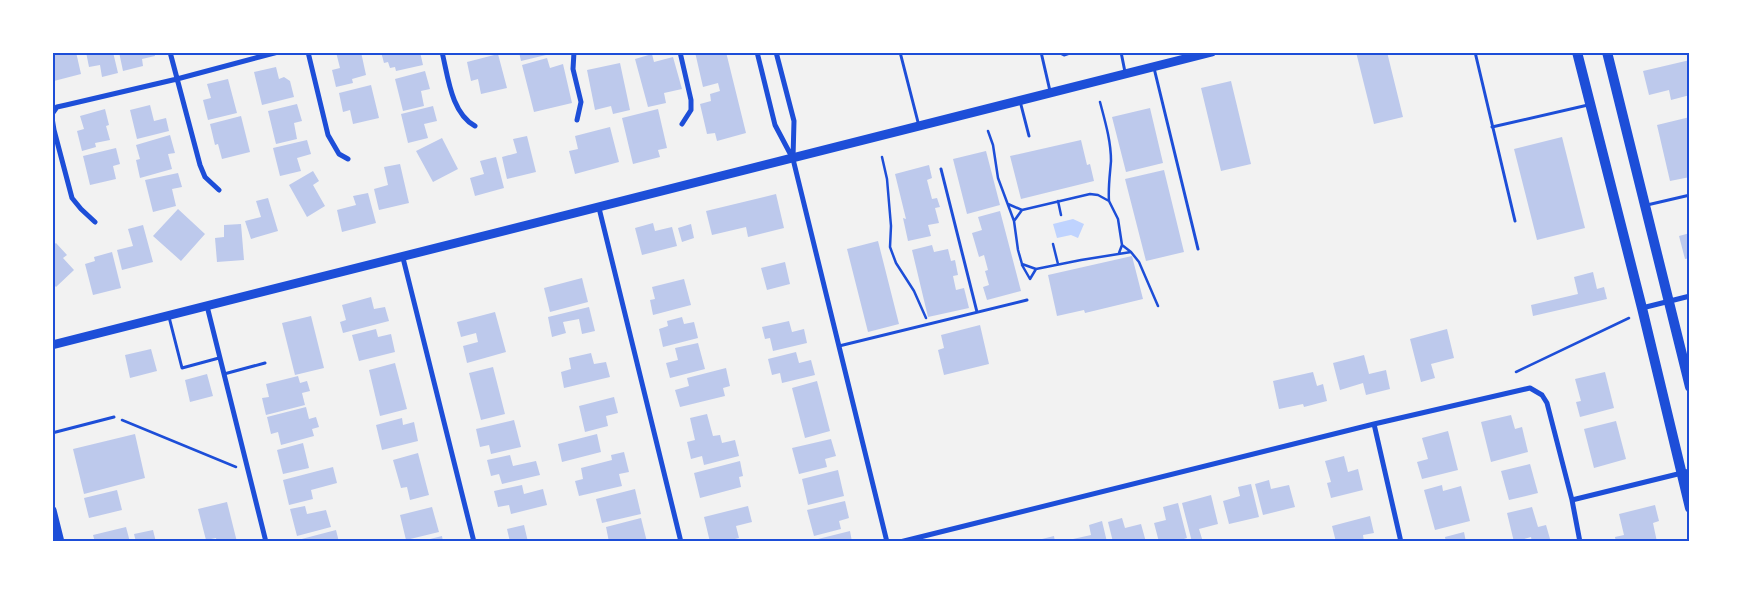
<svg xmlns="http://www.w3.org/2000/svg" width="1742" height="594" font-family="Arial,sans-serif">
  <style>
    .water { fill: #bfd3fe }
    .building { fill: #bdc9ec }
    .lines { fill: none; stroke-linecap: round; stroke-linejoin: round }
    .path { stroke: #1d4ed8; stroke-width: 2.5 }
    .service { stroke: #1d4ed8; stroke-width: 3 }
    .minor { stroke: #1d4ed8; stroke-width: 5 }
    .tertiary { stroke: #1d4ed8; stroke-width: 9 }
    .secondary { stroke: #1d4ed8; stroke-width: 10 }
    .neatline { fill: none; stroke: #1d4ed8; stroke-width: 2 }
  </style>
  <rect width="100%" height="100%" fill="#f2f2f2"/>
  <path class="water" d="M1073 219 1084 224 1078 238 1071 235 1057 238 1053 224Z"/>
  <path class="building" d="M52 52H76L81 74 54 81 52 73Z
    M86 52H113L118 73 102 77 100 65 89 67Z
    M119 52H154L155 56 142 59 143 66 123 71Z
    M336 52H361L366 75 352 79 353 83 336 87 332 70 340 68Z
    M381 52H420L423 65 396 71 395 67 390 68 388 62 384 63Z
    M519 52H546V55L521 61Z
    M695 52H726L746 133 717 141 715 133 707 134 700 104 711 101 710 94 720 91 718 83 703 87Z
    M1356 52H1387L1403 117 1374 124Z
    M498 54 507 88 481 94 478 79 471 81 467 62Z
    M652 54 654 62 673 57 682 89 664 93 666 103 648 107 635 59Z
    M547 58 550 68 563 64 572 103 534 112 522 65Z
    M1690 60V95L1671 100 1669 90 1649 95 1643 71Z
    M620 63 630 110 613 114 611 106 595 110 587 70Z
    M276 67 279 79 284 77 290 81 294 97 262 105 254 72Z
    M425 71 430 89 421 91 424 106 403 111 395 79Z
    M228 79 237 113 208 120 203 100 211 98 207 84Z
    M1231 81 1251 164 1221 171 1201 88Z
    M371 85 379 118 353 124 350 110 343 112 339 93Z
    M297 104 302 121 294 123 297 139 276 144 268 111Z
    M150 105 154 121 166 118 169 131 137 139 130 110Z
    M433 106 437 121 424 124 428 138 408 143 401 114Z
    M1150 108 1163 163 1126 172 1112 117Z
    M105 109 109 125 106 126 110 140 95 143 96 147 82 151 77 131 84 129 80 116Z
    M658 109 667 148 658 150 660 157 633 164 622 118Z
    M241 116 250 152 222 159 218 144 215 145 210 124Z
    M1690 117V177L1670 181 1657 125Z
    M610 127 619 162 575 174 569 151 578 149 575 136Z
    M170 135 175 153 168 154 172 169 140 178 136 160 140 159 136 145Z
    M527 136 536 172 507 179 502 157 517 153 513 139Z
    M1562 137 1585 228 1537 240 1514 149Z
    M442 138 458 169 433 182 416 151Z
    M307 140 311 154 297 158 301 171 280 176 273 148Z
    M1081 140 1087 165 1090 164 1094 181 1021 199 1010 156Z
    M116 148 120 164 113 166 116 179 90 185 83 156Z
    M986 151 1000 205 967 214 953 159Z
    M496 157 504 188 475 196 470 178 484 174 480 161Z
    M400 164 409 203 379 210 374 189 388 185 384 167Z
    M929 165 932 178 927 180 932 199 937 198 940 207 935 208 939 223 928 225 931 236 908 241 903 218 906 219 895 174Z
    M1164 170 1184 252 1146 261 1125 179Z
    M313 171 319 181 313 185 325 206 307 217 289 185Z
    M178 173 182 187 172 189 176 206 153 212 145 180Z
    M368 193 376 223 342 232 337 210 356 205 353 196Z
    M776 194 784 228 748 237 746 227 712 235 706 211Z
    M268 198 278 231 251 239 245 221 261 217 256 201Z
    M178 209 205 234 181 261 153 236Z
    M1000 211 1021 291 987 300 983 287 989 285 985 271 988 270 984 255 979 257 972 233 982 230 978 217Z
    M653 223 655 231 672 227 677 246 642 255 635 228Z
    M241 224 244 260 217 262 215 238 224 237V225Z
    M691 224 694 238 682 242 678 228Z
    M143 225 153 262 122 270 117 250 133 246 128 229Z
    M1690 233V258L1685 259 1679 236Z
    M878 241 899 324 868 332 847 249Z
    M56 243 67 255 63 258 74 270 56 287 52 283V246Z
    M932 245 934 252 948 249 951 261 955 260 958 275 953 276 956 290 964 288 969 308 928 317 912 250Z
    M112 252 121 288 93 295 85 264 95 261 94 257Z
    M1132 256 1143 299 1085 313 1084 310 1057 316 1048 275Z
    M785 262 790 284 767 290 761 268Z
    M1593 272 1597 289 1604 287 1607 299 1533 316 1531 305 1578 294 1574 277Z
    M582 278 588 302 550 312 544 288Z
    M684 279 691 305 653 315 650 300 655 299 652 287Z
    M371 297 374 309 385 307 389 321 343 333 340 322 346 320 342 305Z
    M589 307 595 331 582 334 579 319 563 322 566 333 552 337 548 317Z
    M495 312 506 352 467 363 463 346 478 342 476 333 461 337 457 322Z
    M311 316 324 368 295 375 282 323Z
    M682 317 684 324 694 322 698 338 663 347 659 329 668 326 667 321Z
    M789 321 792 332 804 329 807 343 773 351 770 338 765 339 762 327Z
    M980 325 989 364 944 375 938 350 944 348 941 335Z
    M376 329 378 337 391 334 395 352 359 361 352 335Z
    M1447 329 1454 358 1431 364 1435 378 1421 382 1410 339Z
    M698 343 705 369 670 378 666 363 678 360 675 348Z
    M151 349 157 371 130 378 125 355Z
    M796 352 799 363 811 360 815 375 782 383 780 373 772 375 768 359Z
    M591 353 594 364 606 362 610 377 564 388 561 372 571 369 569 358Z
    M1364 355 1369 374 1386 370 1390 389 1366 395 1363 383 1340 390 1333 363Z
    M395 363 407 409 380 416 369 370Z
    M493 367 505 414 481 420 469 373Z
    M726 368 730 386 723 388 725 396 680 407 675 390 689 386 687 378Z
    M1313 372 1317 386 1323 384 1327 401 1304 407 1303 404 1279 409 1273 381Z
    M1605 372 1614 408 1580 417 1576 402 1581 401 1575 379Z
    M207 374 213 396 190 402 185 380Z
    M298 376 300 383 307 381 310 391 302 393 305 405 266 415 262 398 269 397 266 384Z
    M817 381 830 431 805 438 792 388Z
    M614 397 618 413 606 416 608 426 585 432 579 406Z
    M306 407 309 419 316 417 319 427 312 429 314 436 281 445 278 432 271 434 267 417Z
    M707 414 713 436 720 435 722 443 735 440 739 456 704 465 702 456 691 459 687 442 695 440 690 418Z
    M1511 415 1515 429 1522 427 1528 452 1491 462 1481 422Z
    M402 418 403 425 414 422 418 441 382 450 376 425Z
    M514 420 521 447 491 454 489 445 480 447 476 429Z
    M1616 421 1626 459 1594 468 1584 429Z
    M1448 431 1458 470 1422 479 1417 462 1428 459 1422 438Z
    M135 434 145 478 84 494 73 449Z
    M597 434 601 452 562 462 558 444Z
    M831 439 836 456 825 459 827 467 799 474 792 448Z
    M303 443 309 468 283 474 277 450Z
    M624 452 629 472 619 474 622 486 579 496 575 481 583 479 581 468 612 460 611 455Z
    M418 453 429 495 410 500 407 487 401 488 393 460Z
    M510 455 513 466 536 461 540 475 502 484 499 474 491 476 487 460Z
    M1344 456 1348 472 1358 469 1363 490 1331 498 1327 483 1331 482 1325 461Z
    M740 461 743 476 739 477 741 487 700 498 694 473Z
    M1530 464 1538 493 1509 500 1501 471Z
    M333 467 337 483 311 490 313 499 289 505 283 480Z
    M838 470 844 496 808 505 802 479Z
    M1269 480 1271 489 1289 485 1295 507 1263 515 1255 484Z
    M1251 484 1259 517 1229 524 1223 501 1240 496 1238 487Z
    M522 485 524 494 543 489 547 505 511 514 509 505 498 507 494 491Z
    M1442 485 1443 491 1461 486 1470 521 1435 530 1424 490Z
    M635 489 641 514 602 523 596 499Z
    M117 490 122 510 89 518 84 498Z
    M1211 495 1218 524 1199 529 1203 542H1192L1182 503Z
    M845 501 849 518 839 521 841 529 814 536 807 510Z
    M227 502 237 542H217L216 538 206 540 198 509Z
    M1178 503 1187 538 1174 542H1159L1154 523 1166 520 1163 507Z
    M1655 505 1659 521 1653 523 1657 542H1616L1615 537 1624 535 1619 514Z
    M305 506 307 514 326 510 331 527 297 536 290 509Z
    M748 506 752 522 736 526 739 538 723 542H710L704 517Z
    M432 507 439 532 406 540 400 515Z
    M1532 507 1538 527 1546 525 1550 539 1532 542 1531 537 1514 542 1507 513Z
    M1370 516 1374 533 1363 535 1364 542H1336L1332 526Z
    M641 518 647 542H609L606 527Z
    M1122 518 1125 528 1141 524 1146 542H1113L1108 522Z
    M1102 521 1107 542H1074L1073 539 1091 535 1089 525Z
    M524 525 528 542H510L507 529Z
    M126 527 130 542H95L93 535Z
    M153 530 156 542H136L134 534Z
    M336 530 339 542H295L294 541Z
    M850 531 852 542H810V541Z
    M1464 532 1466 542H1446L1445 537Z
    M442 536 443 542H422V541Z
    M1054 536 1055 542H1034V541Z"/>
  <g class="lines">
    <path class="path" d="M1100 102C1105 121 1111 141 1111 161 1110 174 1108 187 1109 201
      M988 131 993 145 998 178 1014 221 1018 250 1022 264 1036 269 1081 260 1131 252 1139 262 1158 306
      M882 157 887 179 891 226 890 247 896 263 914 291 926 318
      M1058 201 1061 215
      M1008 204 1022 210 1014 221
      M1022 210 1090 194 1098 195 1109 201 1118 219 1122 245 1119 253
      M1053 244 1058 264
      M1122 245 1131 252
      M1022 265 1030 279 1036 269
      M1516 372 1629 318
      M122 420 236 467"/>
    <path class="service" d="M900 52 919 126
      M1041 52 1050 91
      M1058 52 1064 55 1073 52
      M1121 52 1125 72
      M1475 52 1515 221
      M1154 68 1198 249
      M1020 101 1029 136
      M1492 127 1588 105
      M941 169 977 312
      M1647 205 1690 195
      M169 317 182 368 219 358
      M839 346 1027 300
      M224 374 265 363
      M52 433 114 417"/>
    <path class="minor" d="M170 52 200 165 205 177 219 190
      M308 52 328 135 339 154 348 159
      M442 52C448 76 451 113 475 126
      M574 52 573 69 581 102 577 120
      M680 52 691 100V110L682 124
      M757 52 775 125 793 159 887 542
      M776 52 794 121 793 158
      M52 114 57 107 66 105 177 79 278 52
      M52 118 54 130 72 198 81 209 95 222
      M599 208 681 542
      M403 258 474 542
      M207 306 266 542
      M1642 308 1690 296
      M1374 424 1401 542
      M1572 500 1690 471
      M900 542 1374 424 1530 388 1542 395 1547 403 1572 500 1580 542"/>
    <path class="tertiary" d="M52 345 1212 52
      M52 510 60 542"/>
    <path class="secondary" d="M1577 52 1642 308 1690 508
      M1607 52 1690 387"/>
  </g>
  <rect width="1742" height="594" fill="none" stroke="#ffffff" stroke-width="108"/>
  <rect x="54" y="54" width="1634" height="486" class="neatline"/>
</svg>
